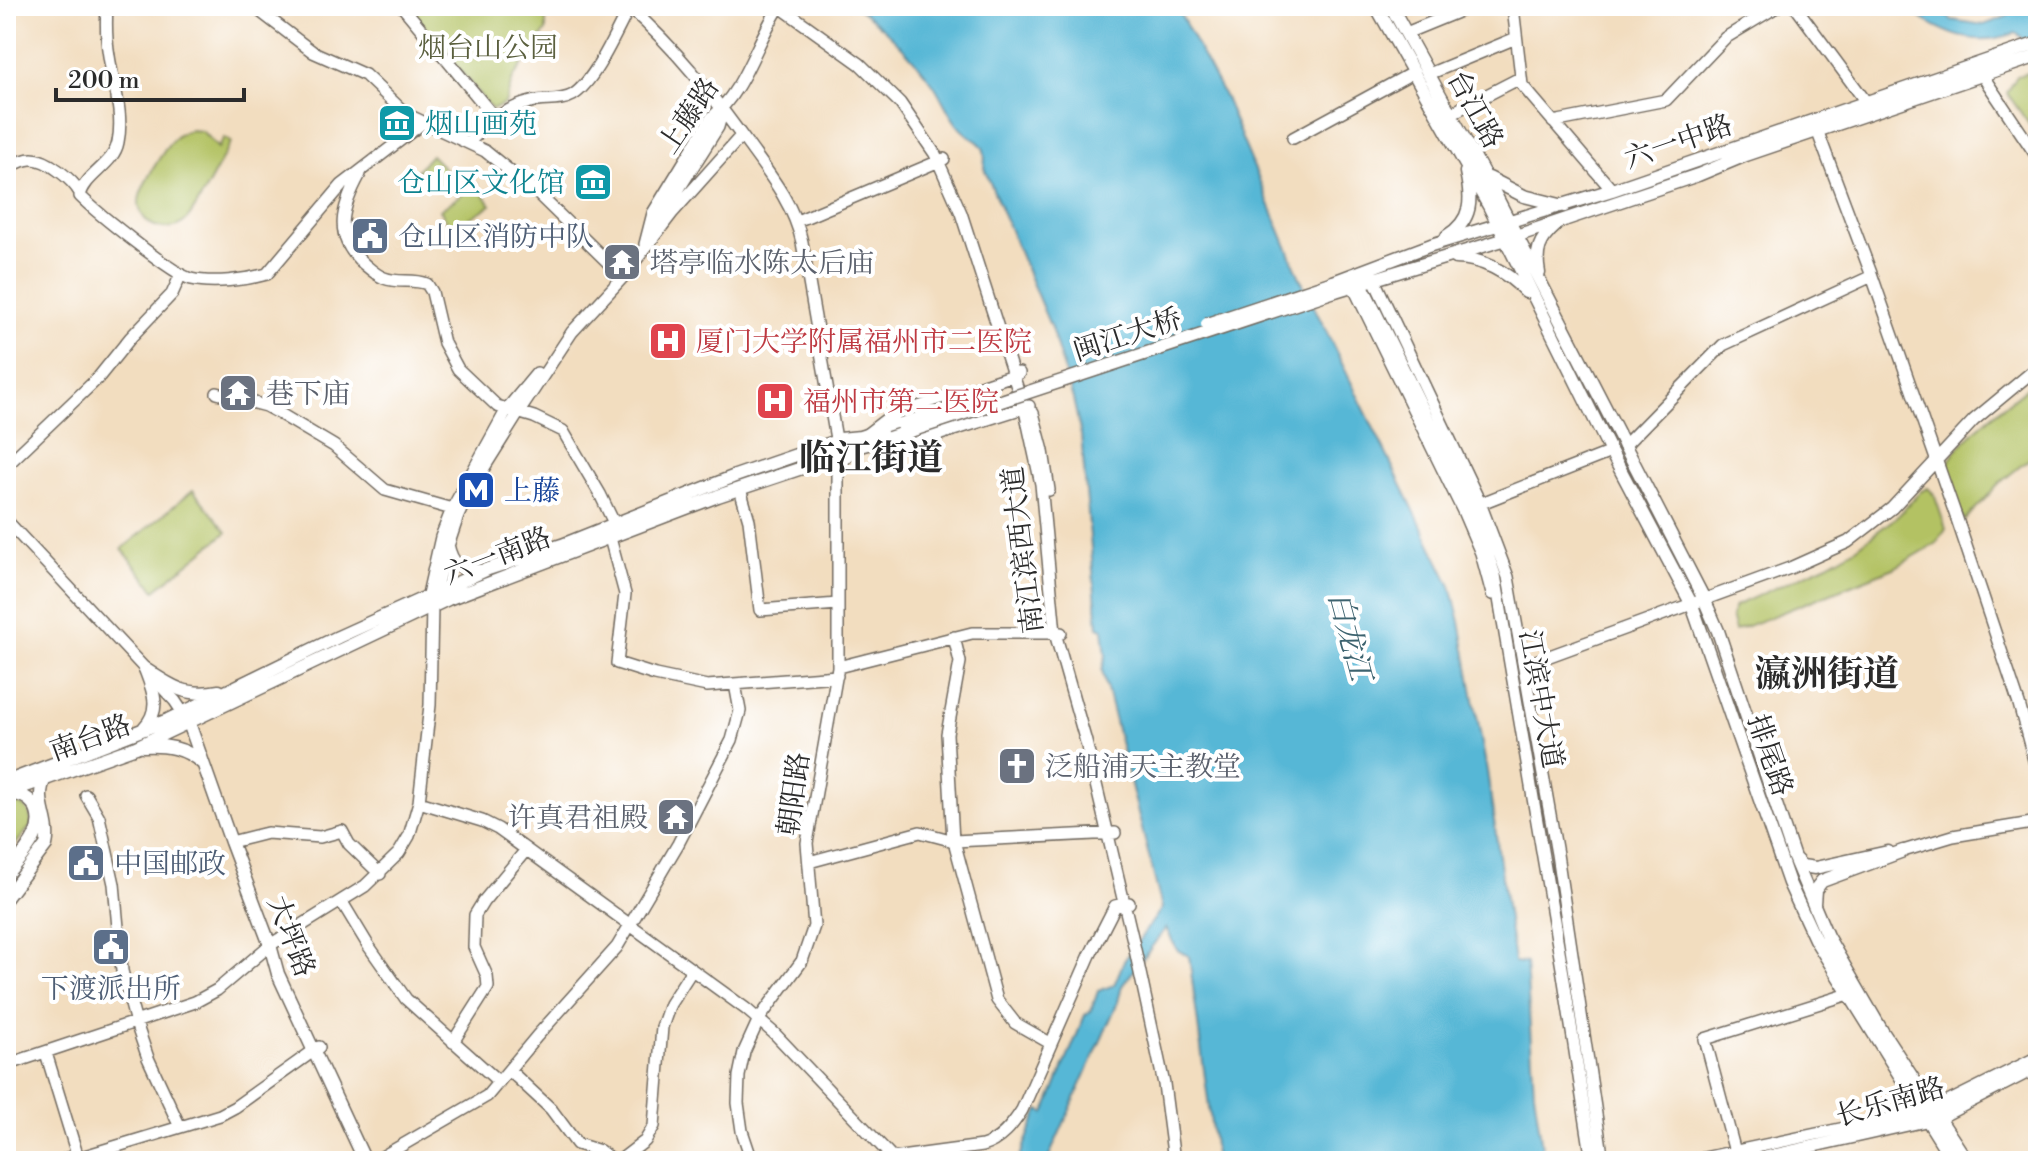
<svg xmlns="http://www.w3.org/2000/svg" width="2044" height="1167" font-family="'Libre Bodoni','Noto Serif SC',serif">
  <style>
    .green { fill: #b3c264; stroke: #6f7648; stroke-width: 2 }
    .water { fill: #57b7d6; stroke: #417180; stroke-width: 2 }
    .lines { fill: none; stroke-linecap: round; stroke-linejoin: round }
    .secondary-casing { stroke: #71695f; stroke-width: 14 }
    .primary-casing { stroke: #71695f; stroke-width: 15 }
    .secondary { stroke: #fff; stroke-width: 11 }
    .primary { stroke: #fff; stroke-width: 12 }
    .primary-bridge-casing { stroke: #71695f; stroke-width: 15; stroke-linecap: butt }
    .primary-bridge { stroke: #fff; stroke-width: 12 }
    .labels { text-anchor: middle; stroke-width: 8; stroke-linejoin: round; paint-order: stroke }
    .park-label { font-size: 28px; fill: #5b603f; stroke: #fff }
    .street-label { font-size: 28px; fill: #2b2b2b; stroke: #fff }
    .culture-label { font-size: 28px; fill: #0d838f; stroke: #fff; text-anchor: start }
    .service-label { font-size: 28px; fill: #4e5e75; stroke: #fff; text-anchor: start }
    .worship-label { font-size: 28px; fill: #5b616d; stroke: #fff; text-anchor: start }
    .health-label { font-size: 28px; fill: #be3a42; stroke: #fff; text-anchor: start }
    .transit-label { font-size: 28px; fill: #164399; stroke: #fff; text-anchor: start }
    .water-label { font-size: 30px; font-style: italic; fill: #3d636f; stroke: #fff }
    .district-label { font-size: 36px; font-weight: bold; fill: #2b2b2b; stroke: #fff }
  </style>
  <rect width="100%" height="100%" fill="#fff"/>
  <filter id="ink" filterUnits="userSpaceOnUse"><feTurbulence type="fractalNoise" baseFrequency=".0125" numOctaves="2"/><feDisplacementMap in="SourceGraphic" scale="16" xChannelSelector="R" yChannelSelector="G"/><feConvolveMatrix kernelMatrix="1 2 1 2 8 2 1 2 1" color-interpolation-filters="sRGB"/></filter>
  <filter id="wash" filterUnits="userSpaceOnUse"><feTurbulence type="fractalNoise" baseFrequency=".006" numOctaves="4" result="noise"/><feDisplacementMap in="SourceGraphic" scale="32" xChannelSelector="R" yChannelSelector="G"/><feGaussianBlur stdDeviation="1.8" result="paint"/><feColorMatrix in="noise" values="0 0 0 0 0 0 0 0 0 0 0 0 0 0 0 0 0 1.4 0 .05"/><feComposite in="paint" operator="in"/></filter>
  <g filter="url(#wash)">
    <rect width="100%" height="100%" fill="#f2ddbf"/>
    <path class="green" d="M408 6H546V31L513 78 505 104 492 110Z
      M2038 70V137L2007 93 2017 76Z
      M190 130 202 131 218 148 224 138 231 142C218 166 205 194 189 217 174 237 140 229 139 203 138 190 164 149 174 139 178 134 183 132 190 130Z
      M431 155 453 177 439 191 417 170Z
      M477 184 491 205 452 229 440 210Z
      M2038 379V452L2003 480 1964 521C1958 506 1943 483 1947 467 1952 443 2018 395 2038 379Z
      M1928 488 1934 494 1946 529 1937 543 1894 568 1735 631 1731 616 1735 606 1828 564 1856 548 1899 515 1921 491Z
      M193 490 227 532 155 590 122 549Z
      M15 803C27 805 32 814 31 826L6 856V806Z"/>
    <path class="water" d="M854 6H1176L1225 98 1300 278 1451 586 1460 622 1487 771 1514 962 1526 963 1534 1092 1544 1161H1216L1189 956 1177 950 1166 928 1122 986 1118 1002 1047 1161H1018L1039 1110 1045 1113 1085 1015 1091 1011 1098 991 1114 985 1124 961 1162 908 1102 670 1106 656 1103 629 1098 627 1081 435 1073 399 1051 328 984 168C988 139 977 145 961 129 948 116 942 95 931 81 909 52 883 26 854 6Z
      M1900 6H1932L1952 20 1984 25 2008 16 2007 6H2038V50L2016 33C1966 50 1942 30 1900 6Z"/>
  </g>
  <g filter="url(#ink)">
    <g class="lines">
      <defs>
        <path id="secondary" d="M107 6C106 22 106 39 109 56 113 84 124 113 118 142 114 165 84 175 80 196 96 212 174 275 191 279 213 284 245 280 267 274L342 185 424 122
          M253 6 313 52 365 75 406 114 485 151 537 193 623 277
          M402 6 495 118
          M779 6 860 64 900 103 935 154 961 213 1026 415 1041 484 1055 633 1086 742 1134 945 1164 1084 1174 1161
          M1520 6 1515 9 1514 16 1522 85 1612 190
          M1795 6 1866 102
          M629 7C677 50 712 94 749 146 770 175 794 205 802 242L836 439
          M1406 33 1472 6
          M1429 74 1516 38
          M1982 75 2038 158
          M1452 113 1520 78
          M1553 122 1666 100 1725 38 1778 6
          M1817 130 1872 276 1958 522 2019 704 2038 775
          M1293 138 1414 72
          M469 142C487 124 505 108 531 102 544 99 561 102 573 95 596 80 617 30 630 6
          M6 169C14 165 22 159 31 159 47 158 73 180 80 193
          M360 174C342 207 332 236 364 264 370 269 376 275 384 278 399 284 413 278 427 284L432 292 444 343 458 369 497 406 534 417 563 431 600 494 614 523
          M797 221 944 159
          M658 222 718 127 723 110
          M645 244 653 213 711 118C745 91 756 41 780 6
          M1370 271 1480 503 1508 577 1557 854 1603 1161
          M1358 276 1471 507 1495 575 1563 974 1592 1161
          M1353 286 1463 511 1481 553 1492 594
          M217 393 266 406 277 412 334 446 385 490 452 509
          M1033 413 1043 451 1049 490
          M867 434 889 417 1019 373
          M868 444H909L1029 406
          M1624 446 1723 345 1872 276
          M6 466 98 378 131 337 172 294 181 274
          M740 489 749 520 760 610 838 604
          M1474 506 1611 452
          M6 520 175 701 187 719
          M610 538 625 594 617 663 655 675 707 686 837 676
          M448 544C452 565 462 572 483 570
          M426 603 441 537 452 509 507 409 537 373
          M1525 665 1790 568 1848 542 1892 508 1974 420 2038 367
          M838 667 972 633H1061
          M86 795 99 817 114 884 122 971 136 1023 148 1058 180 1127
          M419 802 482 821 498 829 746 1009 775 1034 893 1158 982 1146C1000 1141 1012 1126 1022 1110L1090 955 1115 906 1129 903
          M953 841 947 734 960 662 954 637
          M954 841 997 1000 1015 1023 1050 1043
          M231 842 267 833 320 837 342 831 349 844 380 874
          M1903 851 1953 836 2038 822
          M809 862 920 832 954 841 1115 833
          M342 902 368 945 406 999 499 1082
          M453 1042 488 987 487 976 474 947 475 915 483 902 526 850
          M46 1053 79 1161
          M6 1065 195 1002 217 990 270 945 365 886 399 853 409 836 419 802 430 705 432 606 442 564 458 516 470 490 519 412 572 332 623 277 673 212 741 136
          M509 1070 551 1109 577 1144 600 1151 613 1161
          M1735 1152 1705 1039 1849 994
          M78 1158 220 1115 235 1107 319 1047
          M61 1161 77 1154
          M375 1161 487 1096 537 1036 617 947 678 844 732 740 740 711 735 684
          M619 1161 645 1141 654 1126 662 1027 670 1004 692 970
          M752 1161 742 1131 738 1103 739 1076 744 1052 759 1019 802 961 814 926 807 843 838 667V460
          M875 1161 893 1158 896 1161
          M1690 1161 1934 1109 2038 1057
          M1747 1161 1939 1118 2038 1067"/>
        <path id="primary" d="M1376 6 1489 206 1611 452 1692 605 1789 883 1815 939 1953 1161
          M1391 6 1497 198 1704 599 1718 631 1794 858 1827 936 1882 1031 1967 1161
          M1489 178 1524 196 1564 206
          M1447 236C1473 220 1472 199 1466 172
          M1455 258C1482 258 1507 272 1526 292
          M1539 273C1535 252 1539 240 1555 226
          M1333 282 1431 245 1612 190 2038 43
          M1335 291 1516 236 1698 175 1746 155 2038 56
          M840 439 860 437 901 424
          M829 450a10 10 0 1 1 20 0a10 10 0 1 1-20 0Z
          M849 449 889 438
          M145 669C172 687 185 697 219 691
          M189 723 231 842 270 945 278 974 365 1161
          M144 728C162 709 153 690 145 669
          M143 746C165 745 185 747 202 763
          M6 782 168 720 338 637 488 569 562 545 735 476 831 443
          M6 793 136 747 448 599 718 496 832 458
          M1795 859 1802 866 1815 868 1888 852
          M6 875C21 856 51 829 33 804 27 796 20 794 11 794
          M6 898 46 845C52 822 33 801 45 779
          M1814 904 1815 890 1822 881 1903 851"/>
      </defs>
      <use href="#secondary" class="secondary-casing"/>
      <use href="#primary" class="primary-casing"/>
      <use href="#secondary" class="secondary"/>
      <use href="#primary" class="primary"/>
      <defs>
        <path id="primary-bridge" d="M1207 324 1333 282
          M901 424 962 405
          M889 438 1335 291"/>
      </defs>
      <use href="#primary-bridge" class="primary-bridge-casing"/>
      <use href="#primary-bridge" class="primary-bridge"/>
    </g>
  </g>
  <defs>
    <symbol id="museum-square" viewBox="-11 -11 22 22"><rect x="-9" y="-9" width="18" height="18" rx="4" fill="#0f9aa8" stroke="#fff"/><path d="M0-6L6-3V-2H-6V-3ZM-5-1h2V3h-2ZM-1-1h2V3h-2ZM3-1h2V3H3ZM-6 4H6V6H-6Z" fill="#fff"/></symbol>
    <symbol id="civic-square" viewBox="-11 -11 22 22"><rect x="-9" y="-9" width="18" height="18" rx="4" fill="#5c6f8a" stroke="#fff"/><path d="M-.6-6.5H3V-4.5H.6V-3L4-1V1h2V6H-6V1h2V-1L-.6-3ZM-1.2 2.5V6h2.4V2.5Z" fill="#fff"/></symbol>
    <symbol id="temple-square" viewBox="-11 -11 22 22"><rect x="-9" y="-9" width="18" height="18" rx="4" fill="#6b7280" stroke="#fff"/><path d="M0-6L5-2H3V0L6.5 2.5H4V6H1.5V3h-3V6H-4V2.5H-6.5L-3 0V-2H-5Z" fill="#fff"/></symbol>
    <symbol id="hospital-square" viewBox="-11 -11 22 22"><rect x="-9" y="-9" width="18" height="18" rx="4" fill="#e0444e" stroke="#fff"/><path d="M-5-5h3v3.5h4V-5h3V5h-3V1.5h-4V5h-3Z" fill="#fff"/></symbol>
    <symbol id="metro-square" viewBox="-11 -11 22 22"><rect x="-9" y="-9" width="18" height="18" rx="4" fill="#1a4fb4" stroke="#fff"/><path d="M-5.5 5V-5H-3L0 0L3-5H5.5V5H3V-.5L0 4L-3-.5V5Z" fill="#fff"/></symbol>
    <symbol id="church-square" viewBox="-11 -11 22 22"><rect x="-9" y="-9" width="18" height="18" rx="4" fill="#6b7280" stroke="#fff"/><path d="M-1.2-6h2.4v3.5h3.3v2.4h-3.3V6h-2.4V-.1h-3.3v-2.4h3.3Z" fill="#fff"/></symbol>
  </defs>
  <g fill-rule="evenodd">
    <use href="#museum-square" x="375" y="101" width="44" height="44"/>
    <use href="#museum-square" x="571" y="160" width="44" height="44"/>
    <use href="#civic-square" x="348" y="214" width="44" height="44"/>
    <use href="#temple-square" x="600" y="240" width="44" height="44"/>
    <use href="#hospital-square" x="646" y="319" width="44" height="44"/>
    <use href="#temple-square" x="216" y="371" width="44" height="44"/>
    <use href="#hospital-square" x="753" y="379" width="44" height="44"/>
    <use href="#metro-square" x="454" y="468" width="44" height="44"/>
    <use href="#church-square" x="995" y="744" width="44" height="44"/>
    <use href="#temple-square" x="654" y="795" width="44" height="44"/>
    <use href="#civic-square" x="64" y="841" width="44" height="44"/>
    <use href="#civic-square" x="89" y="925" width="44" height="44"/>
  </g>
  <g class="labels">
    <g class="park-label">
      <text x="488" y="57">烟台山公园</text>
    </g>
    <g class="street-label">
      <text transform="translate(1476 109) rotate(61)" y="10">台江路</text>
      <text transform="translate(688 115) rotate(-56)" y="10">上藤路</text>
      <text transform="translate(1678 141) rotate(-19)" y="10">六一中路</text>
      <text transform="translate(1127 334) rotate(-18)" y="10">闽江大桥</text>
      <text transform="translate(1022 550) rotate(-97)" y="10">南江滨西大道</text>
      <text transform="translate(497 555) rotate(-21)" y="10">六一南路</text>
      <text transform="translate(1542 699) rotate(80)" y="10">江滨中大道</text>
      <text transform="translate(90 737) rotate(-20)" y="10">南台路</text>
      <text transform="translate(1771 755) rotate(71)" y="10">排尾路</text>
      <text transform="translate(793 794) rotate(-82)" y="10">朝阳路</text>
      <text transform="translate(292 936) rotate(69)" y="10">大坪路</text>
      <text transform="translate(1890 1101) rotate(-16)" y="10">长乐南路</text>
    </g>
    <g class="culture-label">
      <text x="425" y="133">烟山画苑</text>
      <text x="565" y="192" text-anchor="end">仓山区文化馆</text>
    </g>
    <g class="service-label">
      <text x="398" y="246">仓山区消防中队</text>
      <text x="114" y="873">中国邮政</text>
      <text x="111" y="998" text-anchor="middle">下渡派出所</text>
    </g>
    <g class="worship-label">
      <text x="650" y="272">塔亭临水陈太后庙</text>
      <text x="266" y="403">巷下庙</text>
      <text x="1045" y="776">泛船浦天主教堂</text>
      <text x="648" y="827" text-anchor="end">许真君祖殿</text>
    </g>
    <g class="health-label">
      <text x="696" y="351">厦门大学附属福州市二医院</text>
      <text x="803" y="411">福州市第二医院</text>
    </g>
    <g class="transit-label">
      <text x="504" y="500">上藤</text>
    </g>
    <g class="water-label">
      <text transform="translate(1350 636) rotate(75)" y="10">白龙江</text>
    </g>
    <g class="district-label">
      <text x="871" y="470">临江街道</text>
      <text x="1827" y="686">瀛洲街道</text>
    </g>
  </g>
  <rect width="2044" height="1167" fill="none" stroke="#fff" stroke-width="32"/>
  <path d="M56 88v12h188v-12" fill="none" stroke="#2b2b2b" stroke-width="4"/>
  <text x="68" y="88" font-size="24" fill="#2b2b2b" stroke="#ffffff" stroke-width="6" paint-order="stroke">200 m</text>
</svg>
